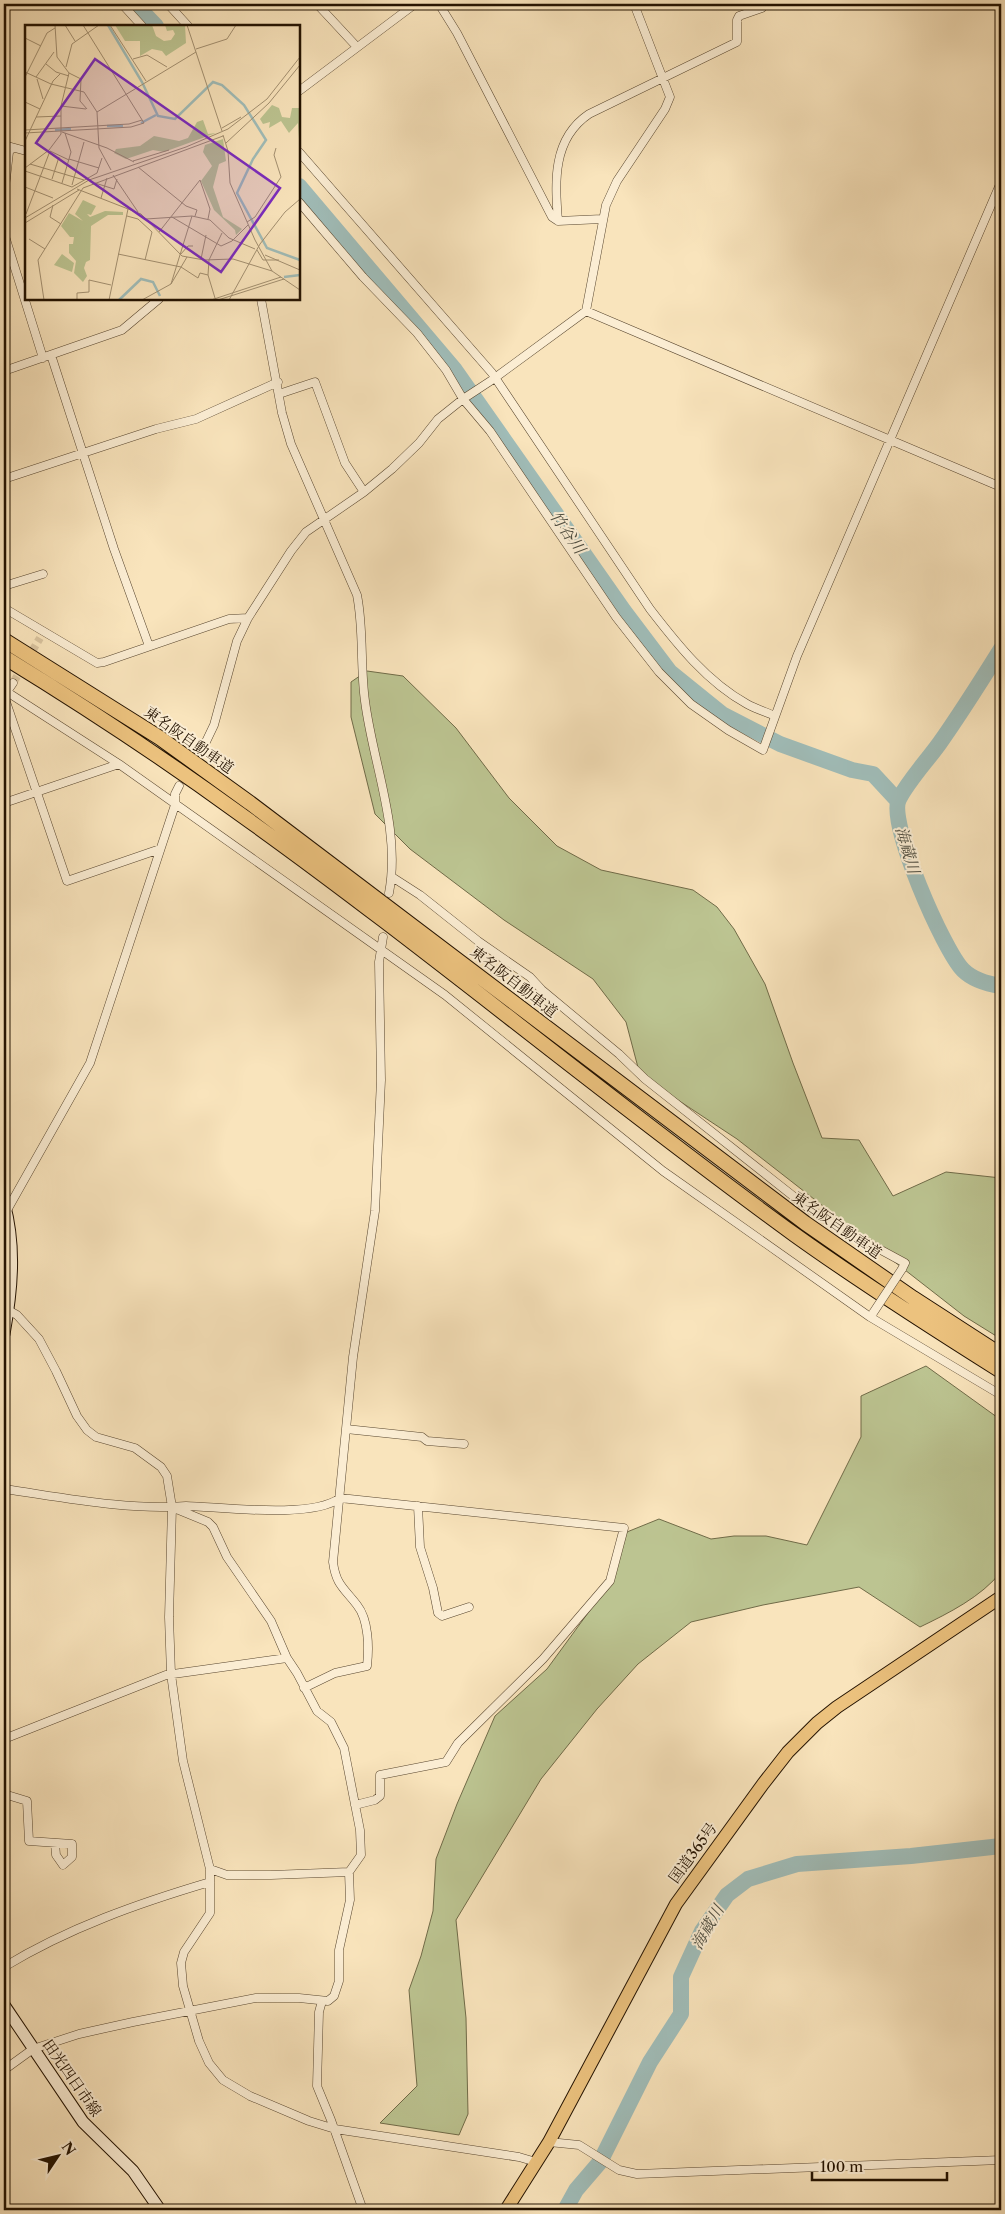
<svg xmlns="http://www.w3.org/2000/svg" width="1005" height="2214" font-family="'Libre Caslon Text','Noto Serif JP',serif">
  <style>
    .green { fill: #bcc491; stroke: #706b48 }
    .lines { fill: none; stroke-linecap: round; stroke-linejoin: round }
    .river { stroke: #a0bdb9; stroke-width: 16 }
    .minor-tunnel { stroke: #d9c4a0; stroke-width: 8; stroke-dasharray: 8 4; stroke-linecap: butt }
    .minor-casing { stroke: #58462f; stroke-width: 9 }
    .secondary-casing { stroke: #231200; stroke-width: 13 }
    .trunk-casing { stroke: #231200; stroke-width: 14 }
    .motorway-casing { stroke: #231200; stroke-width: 16 }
    .minor { stroke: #fbedd3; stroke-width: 8 }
    .secondary { stroke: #fbedd3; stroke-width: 11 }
    .trunk { stroke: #ecc27e; stroke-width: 12 }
    .motorway { stroke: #ecc27e; stroke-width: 14 }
    .minor-bridge-casing { stroke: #58462f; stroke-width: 9; stroke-linecap: butt }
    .minor-bridge { stroke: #fbedd3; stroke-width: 8 }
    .labels { text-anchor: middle; stroke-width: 4; stroke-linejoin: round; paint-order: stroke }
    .street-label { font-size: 15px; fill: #231200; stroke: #fbedd3 }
    .water-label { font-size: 16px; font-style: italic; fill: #4f4e41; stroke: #fbedd3 }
    .inset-river { fill: none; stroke: #a0bdb9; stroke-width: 2.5 }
    .inset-road { fill: none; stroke: #a39071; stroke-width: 1 }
    .view { fill: #7b2cbf; fill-opacity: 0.15; stroke: #7b2cbf; stroke-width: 2.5 }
    .inset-edge { fill: none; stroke: #231200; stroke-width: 2.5 }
  </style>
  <rect width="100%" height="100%" fill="#f9e4bc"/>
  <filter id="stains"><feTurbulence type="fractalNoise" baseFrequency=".004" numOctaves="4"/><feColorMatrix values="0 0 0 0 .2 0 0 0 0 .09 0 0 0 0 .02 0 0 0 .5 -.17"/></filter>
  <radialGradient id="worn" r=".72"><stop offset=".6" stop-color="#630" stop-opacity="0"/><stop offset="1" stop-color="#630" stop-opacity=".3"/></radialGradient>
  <path class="green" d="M367 671 403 676 456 728 509 798 557 846 601 870 693 890 717 907 734 929 765 984 793 1063 822 1138 859 1140 893 1196 946 1172 1001 1178V1339L964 1316 737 1139 640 1075 626 1022 593 979 504 920 410 849 375 814 351 717V682Z
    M926 1366 1001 1420V1572C981 1597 949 1613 920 1627L859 1587 763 1605 691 1622 638 1664 597 1709 541 1779 456 1920 466 2018 468 2114 459 2135 380 2123 417 2086 409 1990 421 1956 433 1911 436 1859 457 1804 495 1716 547 1669 604 1591 622 1534 659 1519 711 1539 734 1536H766L807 1545 861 1437V1396Z"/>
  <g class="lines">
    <path class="river" d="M135 4 156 26
      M299 186 455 370 624 611 670 672 722 714 780 744 852 770 873 774 898 801
      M1001 649C981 681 961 713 939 744 926 762 909 780 899 799 887 822 944 951 963 970 973 980 988 984 1001 986
      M565 2210 576 2190 600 2162 650 2062 681 2014V1977L702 1931 727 1895 748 1879 797 1864 911 1856 1001 1846"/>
    <path class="minor-tunnel" d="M13 683 40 638
      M179 786 203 748"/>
    <defs>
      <path id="minor" d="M122 4 142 26
        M168 4 188 26
        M317 4 357 47
        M439 4 457 33 552 217 558 221 602 219
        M299 91 415 4
        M4 145 26 151
        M299 152 492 373 650 609C677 644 707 682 747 704 756 709 766 712 775 716
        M4 196 9 152 12 148
        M299 202 363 277 417 333 446 370 463 399 490 431 616 617 659 672 691 704 728 730 763 750 797 656 1001 182
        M558 221C555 182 552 139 589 114L737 42V20L739 16 762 8 765 4
        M4 233 43 358
        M261 299 282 413 291 444 357 595C364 630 360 666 365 701 373 764 401 829 389 893
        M586 311 1001 487
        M51 355 114 549 149 646
        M4 371 122 330 159 299
        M279 394 315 382 345 463 364 492
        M4 479 156 429 196 419 278 382
        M4 586 43 574
        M4 608 97 663 104 662 229 619 248 618
        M4 690 119 764 445 995 663 1171 870 1317 1001 1395
        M4 696 67 881 160 849
        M4 696 13 683
        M203 748 214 725 237 641 248 618 291 551 306 532 364 492 392 469 419 443 438 419 463 399 492 380 586 311 606 205 617 181 665 109 670 97 634 4
        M4 803 119 764
        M392 877 420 895 478 941 530 977 542 990 619 1054 645 1079 807 1207 833 1224 905 1263 902 1269
        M6 1212 90 1063 175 805V794L179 786
        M8 1310 17 1315 39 1339 56 1371 77 1416 87 1430 96 1437 135 1448 161 1467 167 1476 172 1507 169 1617 171 1674 183 1761 210 1869V1913L184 1952 181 1963 183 1986 199 2041 209 2063 223 2080 250 2096 309 2121 335 2129 519 2157 536 2162
        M346 1429 422 1437 427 1441 464 1444
        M4 1489C60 1497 130 1511 186 1506 222 1507 312 1519 340 1498L624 1528 610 1581 543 1659 458 1743 446 1762 380 1775V1796L375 1800 355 1805
        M418 1506 420 1547 433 1588 438 1613 442 1616 469 1607
        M174 1508 208 1522 213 1527 227 1557 271 1621 287 1658
        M304 1688 335 1673 367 1666C369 1648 369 1620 357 1605 344 1588 336 1585 333 1562L353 1357 375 1211 381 1080 379 962 383 937
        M4 1739 166 1675 287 1658 297 1673 317 1711 331 1722 344 1748 360 1830 361 1855 349 1872 350 1900 339 1950V1981L334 1996 328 2001 299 1998H256L133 2022 79 2034 33 2049 4 2070
        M4 1794 27 1801 29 1841 72 1844V1857L63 1865 56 1855 55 1843
        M210 1869 227 1875H271L349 1872
        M4 1967C68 1928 139 1903 210 1882
        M322 2001 319 2012 317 2086 331 2120 363 2210
        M549 2142 579 2145 619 2170 637 2174 1001 2160"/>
      <path id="secondary" d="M4 1203C16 1246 12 1290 4 1334
        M4 2005 83 2122 133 2171 160 2210"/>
      <path id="trunk" d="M506 2210 549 2142 676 1904 763 1784 788 1752 817 1723 837 1707 1001 1597"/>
      <path id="motorway" d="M4 640 160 738 250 803 805 1223 913 1298 1001 1355
        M4 657C84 706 163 758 240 814 429 949 607 1099 795 1235 862 1283 931 1327 1001 1371"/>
    </defs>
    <use href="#minor" class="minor-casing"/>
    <use href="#secondary" class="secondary-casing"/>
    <use href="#trunk" class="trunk-casing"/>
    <use href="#motorway" class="motorway-casing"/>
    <use href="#minor" class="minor"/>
    <use href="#secondary" class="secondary"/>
    <use href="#trunk" class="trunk"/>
    <use href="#motorway" class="motorway"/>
    <defs>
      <path id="minor-bridge" d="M873 1313 902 1269"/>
    </defs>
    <use href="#minor-bridge" class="minor-bridge-casing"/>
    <use href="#minor-bridge" class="minor-bridge"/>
  </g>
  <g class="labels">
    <g class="street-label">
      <text transform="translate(189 740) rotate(35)" y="5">東名阪自動車道</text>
      <text transform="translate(514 982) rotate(38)" y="5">東名阪自動車道</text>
      <text transform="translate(837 1225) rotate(35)" y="5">東名阪自動車道</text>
      <text transform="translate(693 1853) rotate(-54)" y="5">国道365号</text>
      <text transform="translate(72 2078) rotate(55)" y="5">田光四日市線</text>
    </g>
    <g class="water-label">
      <text transform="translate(568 532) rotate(55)" y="6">竹谷川</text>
      <text transform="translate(908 850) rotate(74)" y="6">海蔵川</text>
      <text transform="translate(707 1927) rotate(-60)" y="6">海蔵川</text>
    </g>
  </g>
  <g transform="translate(25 25)">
    <rect width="275" height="275" fill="#f9e4bc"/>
    <path d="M90 0H127L131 11 139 16 146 15 150 9 148 5 142 6 140 0H160L161 18 141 31 137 26 127 24 115 31V16H100ZM247 80 254 83 257 92 265 93 267 83H275V130L273 98 264 108 256 96 244 103 245 97 238 99 235 94ZM178 95 183 109 191 108 139 127 128 125 101 134 89 128 91 124 115 121 129 111 154 116 163 113 172 97ZM198 114 201 136 194 139 188 162 198 192 217 204 211 210 210 205 189 185 176 156 187 141 178 127 180 120ZM58 175 71 181 66 190 62 189 65 192 80 186 98 187V190H83L66 201 65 235 61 237 59 243 62 251 58 257 49 248 51 236 44 228V219H48L49 212H45L36 201 44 188 58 196 50 189ZM37 229 49 238 47 247 29 240Z" fill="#bcc491"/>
    <path class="inset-river" d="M83 0 117 57 133 91 150 94 188 57 197 60 219 80 241 115 228 134 212 168 242 223 275 235M116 98 131 90M82 101H98M30 105 46 104M259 252 275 250M94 275 116 254 128 257 135 271"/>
    <path class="inset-road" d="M30 0 32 32 44 48 56 54 55 76 62 84M40 0 50 16M85 0 121 56M162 0 197 106M0 13 16 21M171 24 202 14 211 0M108 34 122 30 142 42M21 39 31 47 44 51M41 42 47 19 74 0M0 47 26 59 59 67 72 87 74 123 86 145M0 52 22 8 30 3M11 52 29 27M12 54 18 74M0 77 15 84M36 81 61 84M72 87 171 27M11 92 36 91M197 103 216 92M0 105 104 99 117 95M37 107 82 123 109 137M0 108 106 102 119 98 58 0M198 110 203 126 205 158 230 215 247 246 275 265M0 116 28 56 35 49M201 118 244 78 275 40M25 126 44 135M44 134 74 143M108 136 144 125M5 139 59 155M113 142 161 181 172 185 170 191M0 143 24 125 36 109V81L44 48M0 146 47 162M88 150 113 187M27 154 34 132M37 158 46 127 40 108M70 158 89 164 92 154M47 160 59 117M0 162 28 173M47 162 72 148 77 133M52 164 116 189 157 231 179 235 208 234 247 246M76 173 82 153M28 180 25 192 36 199M1 189 25 126M102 191 113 194 127 207 120 235M147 192 196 221 207 216 223 200M0 193 64 155 161 122 203 104 242 74 275 32M121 194 167 191M222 197 230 192 256 152 249 130 251 123M0 198 54 165M134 207 175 155 185 184 183 194M4 214 20 224M232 225 238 235H254M93 229 156 242 173 253 175 248 183 250M155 230 163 221H168M240 230 275 245M176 234 181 210M146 259 167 191 185 195 204 213 230 224M190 273 183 250 184 235 197 208M19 275 13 235 58 163 198 111M52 275V268L64 267V255L86 260M84 275 103 184M117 275 146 259 162 232M186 275 256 252M193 275 259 254M204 275 235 219 260 187 275 174"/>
    <path class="view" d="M70 34 255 163 196 247 11 118Z"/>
    <rect width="275" height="275" class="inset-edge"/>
  </g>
  <rect width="1005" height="2214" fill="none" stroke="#f9e4bc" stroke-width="20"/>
  <rect x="5" y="5" width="995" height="2204" fill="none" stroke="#231200" stroke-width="2.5"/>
  <rect x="10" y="10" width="985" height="2194" fill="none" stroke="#231200"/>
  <g transform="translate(58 2156) rotate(55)" stroke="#fbedd3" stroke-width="4" paint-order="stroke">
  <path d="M0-4L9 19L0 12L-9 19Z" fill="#231200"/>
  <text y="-8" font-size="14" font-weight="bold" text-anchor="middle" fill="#231200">N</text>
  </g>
  <path d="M812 2172v8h135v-8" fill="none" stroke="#231200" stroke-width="2.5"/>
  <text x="820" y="2172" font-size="15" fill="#231200" stroke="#fbedd3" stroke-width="4" paint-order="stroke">100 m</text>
  <rect width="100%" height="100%" filter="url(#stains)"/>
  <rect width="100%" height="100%" fill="url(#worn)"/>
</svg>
